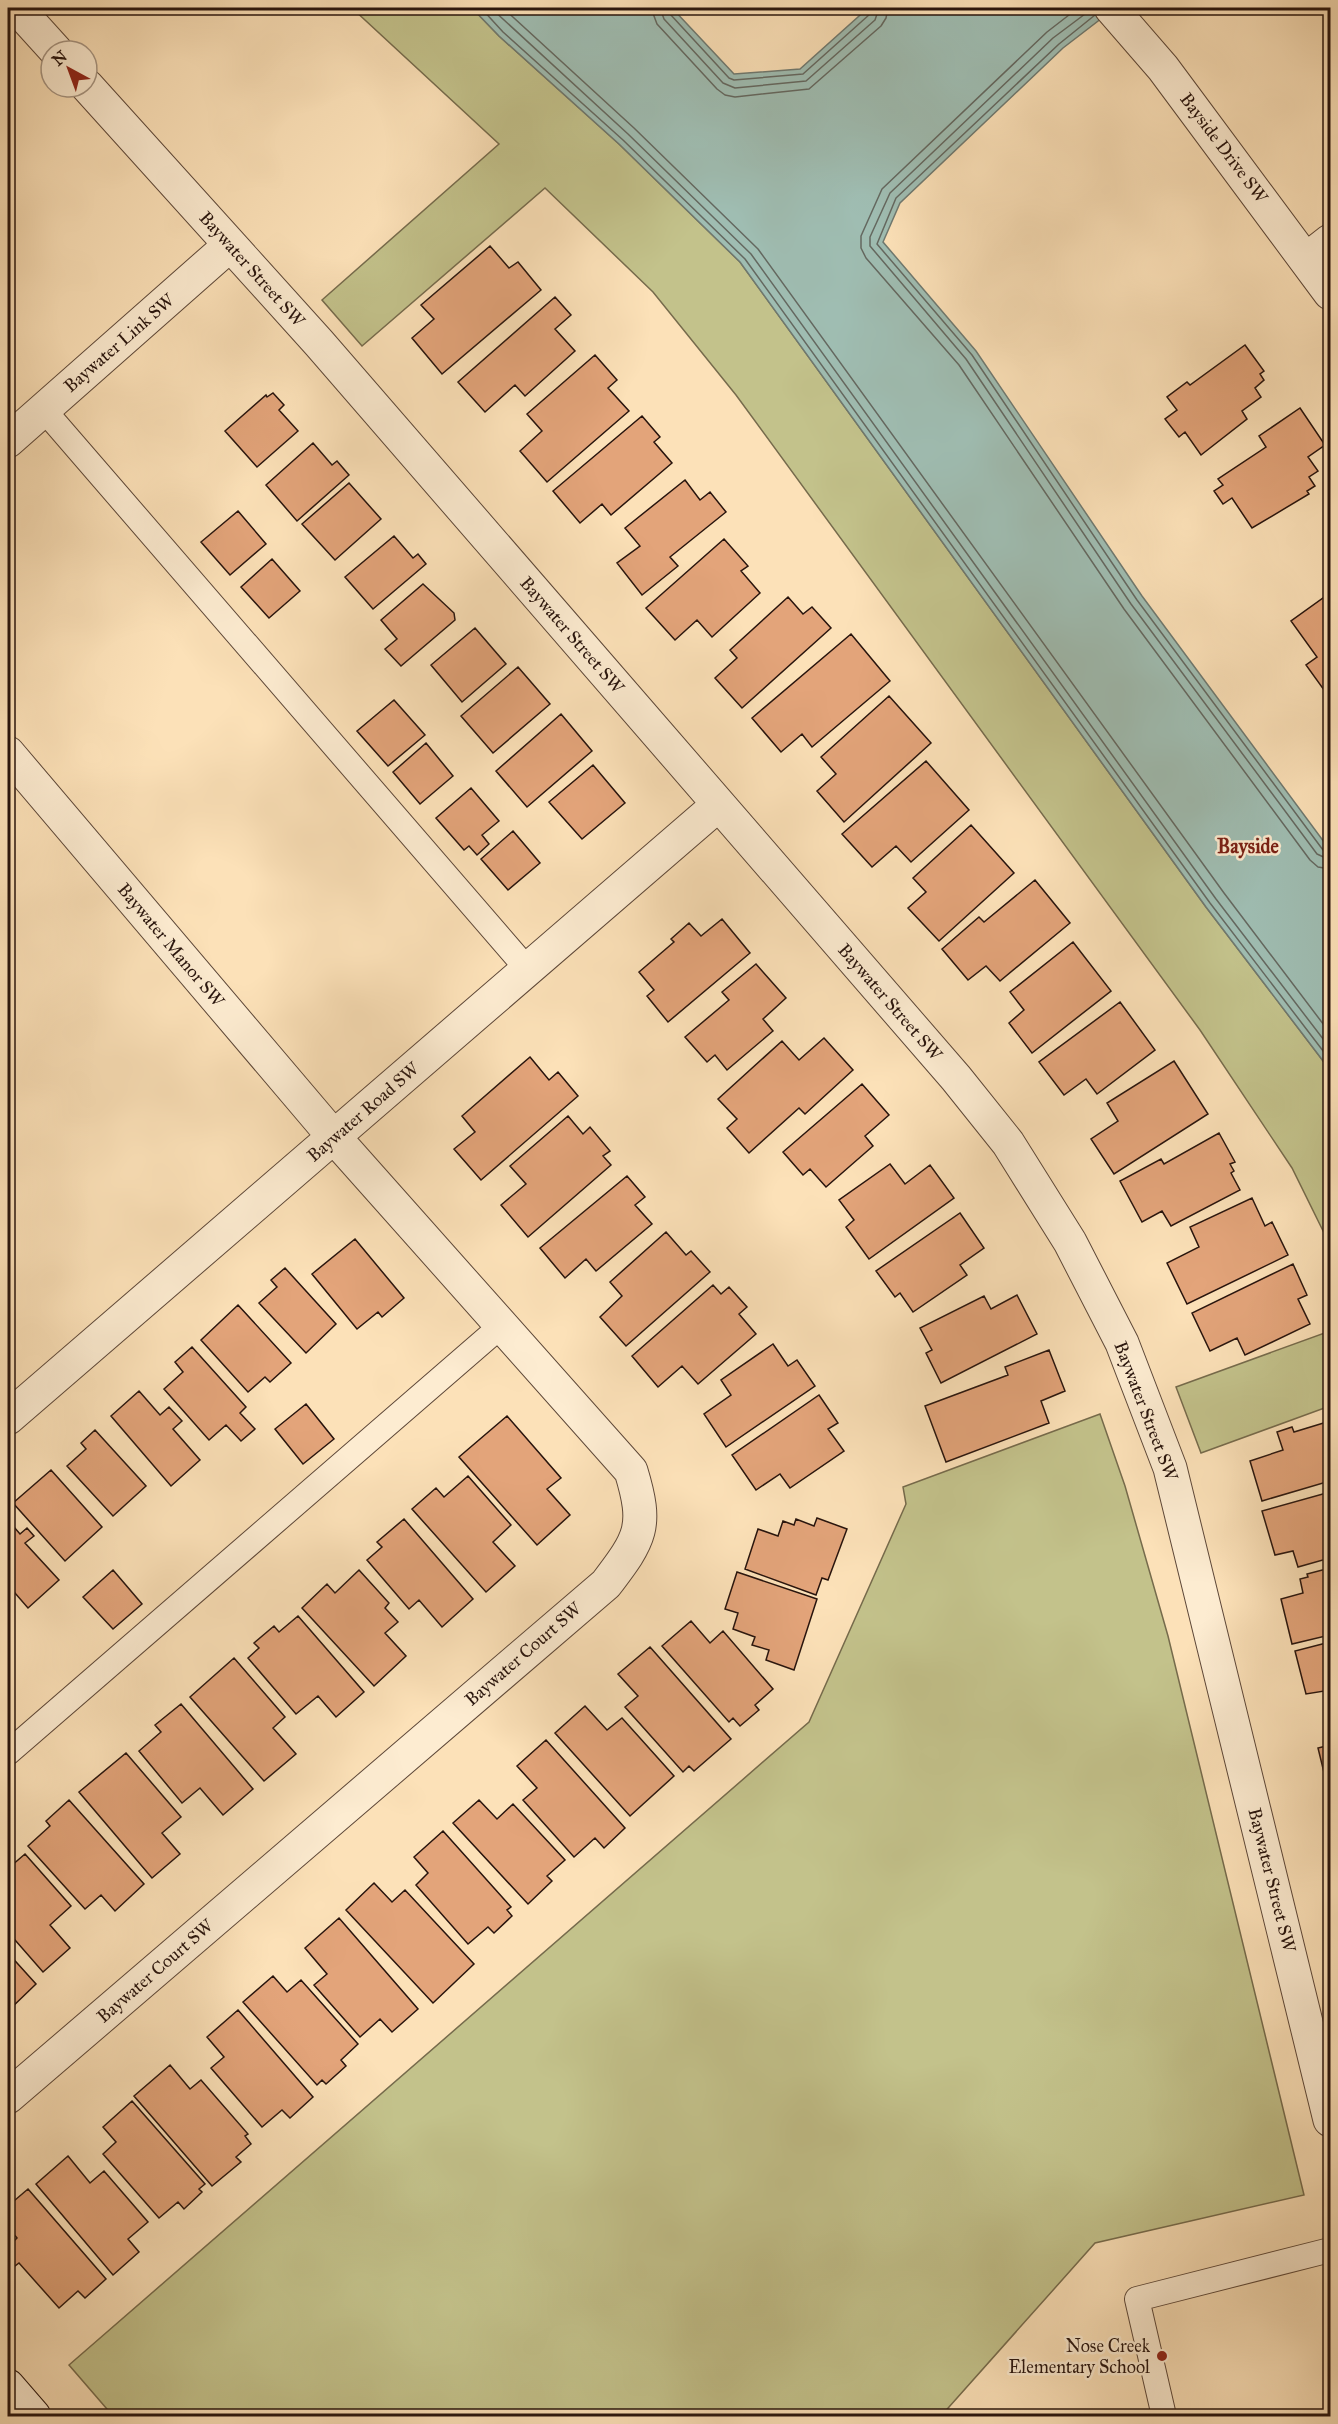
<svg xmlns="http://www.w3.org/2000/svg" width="1338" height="2424" font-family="'IM FELL Great Primer',serif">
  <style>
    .green { fill: #c3c28b; stroke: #766b4c; stroke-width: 1.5 }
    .water { fill: #9fbdb2; stroke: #6f7970; stroke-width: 1.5 }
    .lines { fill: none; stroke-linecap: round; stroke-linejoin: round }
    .shore { stroke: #646860; stroke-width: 1.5 }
    .building { fill: #e3a47a; stroke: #28140d; stroke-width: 1.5 }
    .lane-casing { stroke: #5d4738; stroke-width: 26 }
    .street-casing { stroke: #5d4738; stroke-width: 35 }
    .secondary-casing { stroke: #28140d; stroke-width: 35 }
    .lane { stroke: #fdecd1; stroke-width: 24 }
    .street { stroke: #fdecd1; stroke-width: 33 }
    .secondary { stroke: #fdecd1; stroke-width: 33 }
    .poi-dot { fill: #8f2418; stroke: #fdecd1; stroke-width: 2 }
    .labels { text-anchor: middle; stroke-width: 5; stroke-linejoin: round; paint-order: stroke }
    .street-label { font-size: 18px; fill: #28140d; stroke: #fdecd1 }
    .poi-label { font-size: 18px; fill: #28140d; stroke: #fdecd1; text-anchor: end }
    .neighbourhood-label { font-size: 20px; font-weight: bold; fill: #7a1f14; stroke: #fdecd1 }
  </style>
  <rect width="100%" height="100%" fill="#fce1b8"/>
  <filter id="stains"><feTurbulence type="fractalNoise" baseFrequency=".00333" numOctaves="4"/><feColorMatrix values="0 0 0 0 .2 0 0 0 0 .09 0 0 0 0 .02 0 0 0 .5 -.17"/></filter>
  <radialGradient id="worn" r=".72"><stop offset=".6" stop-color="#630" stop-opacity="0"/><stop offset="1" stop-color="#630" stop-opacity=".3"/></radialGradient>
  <path class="green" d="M352 8H472L499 36 619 144 740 262 1206 907 1330 1070V1245L1292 1168 1200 1030 736 395 653 292 545 188 362 346 322 300 499 144Z
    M1330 1331V1406L1201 1453 1176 1387Z
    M1100 1414 1125 1486 1168 1636 1304 2195 1095 2243 941 2416H113L69 2365 809 1722 906 1504 903 1487Z"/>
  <path class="water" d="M472 8H672L734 74 800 69 868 8H1115L1063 48 900 203 883 242 976 351 1142 596 1330 850V1070L1206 907 740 262 619 144 499 36Z"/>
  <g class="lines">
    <path class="shore" d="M481 8 503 32 623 140 745 259 1210 903 1330 1060
      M491 8 628 134 751 254 1216 899 1330 1048
      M503 8 634 128 758 249 1224 893 1330 1033
      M651 8 657 24 717 89 725 95 735 97 809 89 881 26 886 18 888 8
      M660 8 664 19 723 83 735 88 806 81 875 20 879 8
      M668 8 670 14 729 78 734 80 803 74 870 14 872 8
      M1078 8 1047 32 882 189 861 236V248L866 258 959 365 1124 609 1310 860 1318 867 1330 869
      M1093 8 1053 38 890 193 870 237V246L966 359 1131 604 1317 854 1330 860
      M1095 15 1059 44 896 198 877 244 972 355 1137 600 1323 850 1330 853"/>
  </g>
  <path class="building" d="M490 246 509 268 518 262 541 290 442 374 412 338 434 319 421 305Z
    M555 297 571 315 555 329 575 351 525 396 515 385 485 412 458 382Z
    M1245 345 1264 371 1260 374 1264 380 1255 388 1261 397 1242 411 1247 419 1201 455 1185 432 1179 437 1165 419 1177 410 1167 397 1187 382 1190 385Z
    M595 355 617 380 608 388 629 411 547 482 520 451 542 431 527 414Z
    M273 393 284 405 279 410 298 431 257 467 225 431 266 395 267 397Z
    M1300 408 1325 445 1308 457 1318 471 1309 477 1315 486 1307 491 1309 494 1252 528 1232 498 1223 504 1214 491 1223 485 1218 479 1266 447 1259 436Z
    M642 416 660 437 654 442 672 463 611 515 602 504 580 523 553 491Z
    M313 443 332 465 337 461 349 475 297 521 266 485Z
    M685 480 700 500 710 492 726 512 670 557 678 566 642 595 617 563 640 546 625 528Z
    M349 483 381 519 335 560 302 524Z
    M238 511 266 544 230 575 201 542Z
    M394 536 413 558 418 554 426 564 373 609 345 577Z
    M724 539 748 566 741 571 760 593 712 637 697 620 675 640 646 608Z
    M272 559 300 591 269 618 241 587Z
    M423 584 454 613 455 620 401 666 385 649 397 639 381 620Z
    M1330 593V685L1324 690 1306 665 1317 657 1291 621Z
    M788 597 803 614 812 607 831 628 742 708 715 678 737 658 730 650Z
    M475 628 506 664 462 702 431 665Z
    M851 634 890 681 812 747 802 734 781 752 752 718Z
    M518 667 550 704 493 753 461 716Z
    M889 696 931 743 844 822 817 791 836 774 821 757Z
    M394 700 425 735 388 766 357 731Z
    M561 714 592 751 527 807 496 771Z
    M426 743 453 776 420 804 393 772Z
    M926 761 969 810 911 862 896 846 872 867 842 834Z
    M593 765 625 803 582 839 549 802Z
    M471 788 499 821 482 835 489 844 477 855 469 846 464 850 436 818Z
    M971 825 1014 873 939 941 908 908 926 892 913 878Z
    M513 831 540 863 508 890 481 859Z
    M1035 880 1070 923 1000 981 986 966 968 980 942 949 979 917 984 922Z
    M722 919 750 953 668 1022 647 996 654 990 639 972 674 942 671 939 689 923 701 936Z
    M1073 942 1111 991 1032 1053 1009 1023 1024 1010 1010 992Z
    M756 964 786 998 763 1019 773 1031 727 1070 715 1055 707 1062 685 1037 729 1000 722 992Z
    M1120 1002 1155 1050 1097 1094 1086 1079 1064 1095 1039 1062Z
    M824 1038 853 1070 805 1114 799 1108 749 1153 727 1128 737 1119 718 1099 782 1041 799 1060Z
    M530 1057 549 1080 558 1072 578 1096 481 1180 454 1149 475 1132 462 1116Z
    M1174 1061 1208 1114 1114 1174 1091 1139 1118 1121 1107 1103Z
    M862 1084 889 1115 865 1136 873 1146 826 1187 810 1169 803 1175 783 1152Z
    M568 1116 583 1134 590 1127 610 1151 603 1156 611 1165 528 1237 501 1205 526 1184 510 1166Z
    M1219 1133 1235 1162 1230 1164 1234 1171 1231 1173 1240 1190 1171 1226 1162 1211 1142 1222 1120 1181 1161 1159 1164 1164Z
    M890 1164 905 1184 930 1165 954 1198 869 1259 846 1227 854 1220 839 1200Z
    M627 1176 645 1197 635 1205 652 1224 596 1271 586 1259 565 1278 540 1248Z
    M1252 1198 1265 1226 1272 1222 1288 1255 1187 1304 1167 1263 1199 1247 1190 1227Z
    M960 1213 984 1248 960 1265 967 1275 913 1312 900 1293 895 1297 876 1271Z
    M666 1232 686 1255 691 1251 710 1272 626 1346 600 1317 622 1296 610 1282Z
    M355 1239 404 1298 382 1317 378 1312 357 1329 312 1274Z
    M1293 1264 1307 1295 1298 1299 1310 1324 1245 1355 1237 1338 1210 1351 1192 1313Z
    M285 1268 336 1324 306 1353 259 1303 277 1287 271 1280Z
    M713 1285 721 1294 729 1287 747 1307 739 1314 756 1334 698 1384 682 1366 658 1387 632 1356Z
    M1017 1295 1037 1334 941 1383 926 1353 932 1350 920 1328 984 1296 991 1309Z
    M238 1305 291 1363 270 1382 265 1377 248 1392 201 1340Z
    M773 1344 788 1366 797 1360 815 1386 726 1447 704 1414 731 1395 721 1380Z
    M192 1347 246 1407 240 1413 255 1429 241 1441 226 1425 209 1440 164 1389 183 1372 175 1362Z
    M1049 1350 1065 1391 1041 1401 1049 1423 946 1462 925 1406 1008 1375 1005 1367Z
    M139 1391 160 1415 169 1407 182 1421 173 1429 200 1460 171 1486 111 1416Z
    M819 1395 838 1423 828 1429 844 1451 790 1488 780 1474 756 1490 732 1455Z
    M306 1404 334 1439 303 1464 275 1429Z
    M507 1416 561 1478 547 1489 570 1515 537 1545 459 1457Z
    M1330 1421V1481L1262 1501 1250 1461 1283 1450 1277 1432 1292 1427 1294 1432Z
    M95 1430 146 1486 113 1516 67 1466 86 1449 81 1443Z
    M51 1470 102 1527 65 1561 13 1503Z
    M468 1476 511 1525 493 1542 515 1566 486 1592 412 1509 436 1488 444 1497Z
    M1330 1492V1558L1298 1567 1293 1551 1275 1555 1262 1511Z
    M817 1518 847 1529 828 1580 822 1578 816 1595 745 1569 758 1529 778 1536 783 1521 794 1525 796 1519 814 1526Z
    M404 1519 473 1599 442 1627 419 1600 409 1609 367 1560 382 1547 377 1542Z
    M8 1520 20 1534 27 1528 34 1536 25 1543 59 1580 28 1608 8 1585Z
    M1330 1568V1635L1292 1644 1281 1599 1303 1593 1300 1579 1308 1577 1307 1574Z
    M113 1570 142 1604 113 1629 83 1597Z
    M359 1570 389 1603 385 1608 398 1622 385 1633 406 1656 374 1686 302 1608 327 1584 335 1593Z
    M737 1572 817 1599 794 1670 766 1660 769 1650 752 1645 755 1637 733 1629 738 1613 725 1609Z
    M298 1616 364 1692 336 1717 318 1696 296 1714 248 1658 259 1648 254 1643 274 1626 279 1632Z
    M691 1621 710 1643 723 1631 773 1689 755 1705 759 1710 740 1726 733 1718 729 1722 662 1646Z
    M1330 1642V1709H1328L1324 1691 1306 1694 1295 1651Z
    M650 1647 731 1739 694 1771 689 1766 683 1772 625 1707 638 1696 618 1674Z
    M234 1658 285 1717 273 1728 296 1754 264 1781 190 1697Z
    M181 1704 253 1789 223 1815 200 1788 182 1803 139 1751 161 1732 155 1725Z
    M585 1706 607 1730 622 1718 674 1776 630 1816 555 1733Z
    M546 1740 625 1828 604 1848 595 1838 574 1857 523 1800 537 1788 517 1766Z
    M1330 1745V1788L1328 1789 1318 1748Z
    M126 1753 181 1817 162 1833 180 1854 152 1878 79 1792Z
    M69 1800 144 1884 115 1911 101 1895 85 1909 28 1846 50 1826 46 1821Z
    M479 1800 497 1819 513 1804 565 1860 547 1876 552 1881 528 1904 453 1823Z
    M443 1831 511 1907 507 1910 512 1916 494 1933 488 1927 468 1944 416 1885 428 1873 414 1857Z
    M25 1854 71 1906 50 1925 70 1948 43 1972 8 1932V1863L11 1866Z
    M374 1883 392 1902 405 1890 474 1964 433 2003 346 1910Z
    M339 1918 418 2009 392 2032 380 2019 360 2037 314 1985 327 1974 305 1948Z
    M8 1953 36 1984 8 2011Z
    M273 1976 287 1992 301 1980 358 2044 341 2060 346 2066 326 2084 322 2080 317 2085 243 2002Z
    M238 2010 313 2097 290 2118 282 2110 262 2127 211 2068 224 2057 207 2037Z
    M170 2065 190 2089 201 2080 248 2134 245 2136 251 2144 236 2157 241 2162 212 2186 134 2096Z
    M132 2101 205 2184 199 2189 202 2192 184 2209 178 2202 159 2218 103 2154 116 2142 103 2127Z
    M68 2156 90 2183 104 2171 148 2222 128 2239 139 2252 113 2275 36 2184Z
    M28 2189 106 2279 85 2298 78 2291 59 2308 19 2263 15 2266 8 2257V2247L17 2238 8 2227V2206Z"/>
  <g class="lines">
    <defs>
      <path id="lane" d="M44 410 528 970
        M8 1753 501 1326
        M1164 2416 1137 2299 1330 2250"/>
      <path id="street" d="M17 8 56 51
        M1111 8 1163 68 1330 293
        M87 86 319 343 956 1078 1008 1143 1070 1242 1122 1343 1170 1468 1330 2120
        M1307 259 1330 241
        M8 441 230 245
        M8 753 334 1137 631 1471C648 1527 641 1538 606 1584L8 2097
        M8 1418 718 805"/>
      <path id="secondary" d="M8 2386 34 2416"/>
    </defs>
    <use href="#lane" class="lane-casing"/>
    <use href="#street" class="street-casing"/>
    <use href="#secondary" class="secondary-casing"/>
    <use href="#lane" class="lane"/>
    <use href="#street" class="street"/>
    <use href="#secondary" class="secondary"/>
  </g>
  <circle class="poi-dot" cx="1162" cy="2356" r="6"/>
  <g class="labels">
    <g class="street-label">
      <text transform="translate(1224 148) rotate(53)" y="6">Bayside Drive SW</text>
      <text transform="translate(252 269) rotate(48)" y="6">Baywater Street SW</text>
      <text transform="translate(119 343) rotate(-41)" y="6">Baywater Link SW</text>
      <text transform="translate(572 635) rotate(49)" y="6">Baywater Street SW</text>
      <text transform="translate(171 945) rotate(50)" y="6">Baywater Manor SW</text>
      <text transform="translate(890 1002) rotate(49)" y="6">Baywater Street SW</text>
      <text transform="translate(363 1112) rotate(-41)" y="6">Baywater Road SW</text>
      <text transform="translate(1146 1411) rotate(69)" y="6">Baywater Street SW</text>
      <text transform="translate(523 1654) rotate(-41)" y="6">Baywater Court SW</text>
      <text transform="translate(1272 1880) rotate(76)" y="6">Baywater Street SW</text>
      <text transform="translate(155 1971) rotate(-41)" y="6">Baywater Court SW</text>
    </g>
    <g class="poi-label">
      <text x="1150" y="2352">Nose Creek<tspan x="1150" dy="21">Elementary School</tspan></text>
    </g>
    <g class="neighbourhood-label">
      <text x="1248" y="853">Bayside</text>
    </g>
  </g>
  <rect width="1338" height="2424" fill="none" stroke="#fce1b8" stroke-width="30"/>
  <rect x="9" y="9" width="1320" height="2406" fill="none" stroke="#28140d" stroke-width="3"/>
  <rect x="15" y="15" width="1308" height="2394" fill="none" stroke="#28140d" stroke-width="1.5"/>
  <g transform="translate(69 69) rotate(319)"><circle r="28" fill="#fdecd1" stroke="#a89683" stroke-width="1.5"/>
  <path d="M0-4.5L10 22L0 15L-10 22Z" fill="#8f2418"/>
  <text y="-9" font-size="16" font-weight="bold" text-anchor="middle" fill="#28140d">N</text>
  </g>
  <rect width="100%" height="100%" filter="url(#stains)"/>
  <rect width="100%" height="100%" fill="url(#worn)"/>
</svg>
